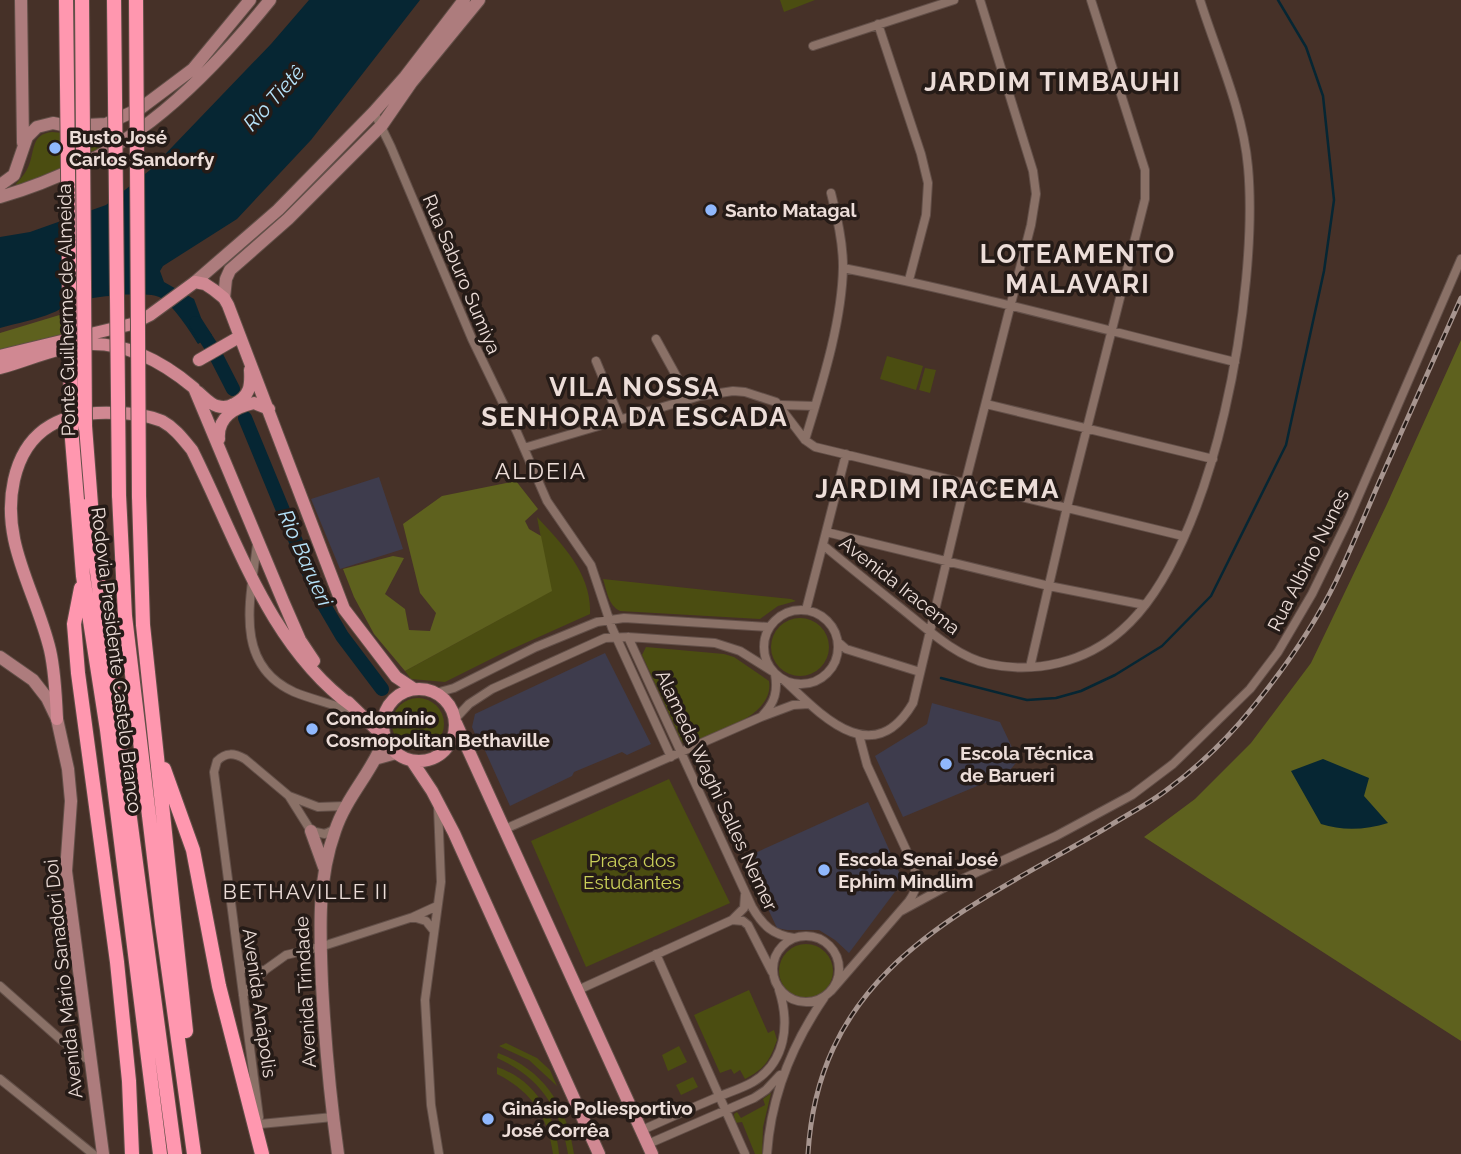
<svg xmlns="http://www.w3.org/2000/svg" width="1461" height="1154" font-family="Raleway,sans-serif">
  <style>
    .education { fill: #3e3c4d }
    .green { fill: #4b4d11 }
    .forest { fill: #5e611e }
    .water { fill: #062633 }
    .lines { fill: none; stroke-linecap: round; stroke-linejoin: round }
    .stream { stroke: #062633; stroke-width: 2.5 }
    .river { stroke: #062633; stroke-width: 14 }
    .street-casing { stroke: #624f48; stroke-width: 10 }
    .secondary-casing { stroke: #624f48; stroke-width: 14 }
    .primary-casing { stroke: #624f48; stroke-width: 14 }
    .highway-casing { stroke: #624f48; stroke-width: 16 }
    .street { stroke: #8a7167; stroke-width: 8 }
    .secondary { stroke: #ad7c7d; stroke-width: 12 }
    .primary { stroke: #d08892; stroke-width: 12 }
    .highway { stroke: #ff97af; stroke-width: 14 }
    .rail-casing { stroke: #a7958f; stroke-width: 5 }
    .rail { stroke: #251b17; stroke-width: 2.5; stroke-dasharray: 8; stroke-linecap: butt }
    .highway-bridge-casing { stroke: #624f48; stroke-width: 16; stroke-linecap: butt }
    .highway-bridge { stroke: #ff97af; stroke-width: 14 }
    .poi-dot { fill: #90b8fd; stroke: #251b17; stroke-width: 2.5 }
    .labels { text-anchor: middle; stroke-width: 7; stroke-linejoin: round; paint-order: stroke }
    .poi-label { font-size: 19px; font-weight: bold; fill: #ecddd8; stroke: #251b17; text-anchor: start }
    .street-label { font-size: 19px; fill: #ecddd8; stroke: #251b17 }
    .park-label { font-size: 19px; fill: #cacf59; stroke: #251b17 }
    .water-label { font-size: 21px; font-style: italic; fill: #b5e2f9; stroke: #251b17 }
    .neighbourhood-label { font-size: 21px; letter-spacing: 2px; fill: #ecddd8; stroke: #251b17 }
    .quarter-label { font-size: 23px; letter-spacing: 2px; fill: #ecddd8; stroke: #251b17 }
    .district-label { font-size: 26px; font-weight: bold; letter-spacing: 2px; fill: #ecddd8; stroke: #251b17 }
  </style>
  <rect width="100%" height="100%" fill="#463128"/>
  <path class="education" d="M379 477 403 549 340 569 311 499Z
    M605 653 651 744 627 755 622 752 574 772 572 776 510 806 482 744 477 739 472 727 475 714Z
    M932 703 1000 722 1018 760 1011 769 994 779 903 817 875 756 927 724Z
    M868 802 903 881 849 953 835 940 819 930H787L777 928 744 858Z"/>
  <path class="green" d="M780 0H815L784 12Z
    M52 132 63 133 72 143 108 144 104 149 71 155 58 171 17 186 16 184C21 178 26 173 29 165 35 150 31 134 52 132Z
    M887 356 923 366 916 390 880 379Z
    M925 368 936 370 930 393 919 390Z
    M537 517C562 544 592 574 590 614L503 653 445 682 411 679 405 671 551 591Z
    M603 579 791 599 796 601 778 606 760 619 620 611C608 605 607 591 603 579Z
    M771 647a29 29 0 1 1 58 0a29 29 0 1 1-58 0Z
    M646 647 724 654 734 657 769 681C775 717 713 733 687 745L682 742 642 655Z
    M392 724a26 26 0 1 1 52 0a26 26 0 1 1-52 0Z
    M669 779 730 903 586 967 531 841Z
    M779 971a27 27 0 1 1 54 0a27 27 0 1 1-54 0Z
    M749 990 768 1033 774 1030 777 1040C769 1062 765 1068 745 1079L740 1070 734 1074 731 1069 720 1073 694 1015Z
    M506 1043 537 1058 550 1070 557 1086 529 1060 499 1046Z
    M679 1046 687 1062 668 1071 662 1055Z
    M498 1053C544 1070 567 1106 574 1154H568C561 1109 540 1077 497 1058Z
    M497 1067C535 1080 556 1115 559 1154H553C548 1116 531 1091 497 1074Z
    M693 1077 698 1087 681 1095 676 1085Z
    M771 1093 763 1127 762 1154H755L742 1122 735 1123 734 1114 737 1112 741 1118 765 1105 763 1099Z"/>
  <path class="forest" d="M76 310V332L0 352V333Z
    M1461 340V1041L1144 837 1195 799 1251 743 1311 663 1387 504Z
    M516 481 538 509 525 521 529 529 541 536 552 591 405 671 374 634 354 597 343 569 393 556 404 558 385 594 405 609 409 630 430 631 436 613 420 593 403 524 442 496Z"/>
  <path class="water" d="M309 0H420L311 140 237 219 163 266 160 271 164 282 194 299 203 323 212 335 198 344C190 331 173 305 161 298 148 290 97 297 81 300 69 302 63 309 52 313 36 320 17 323 0 328V237L30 232 106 205 150 170 271 44Z
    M1323 759 1369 778 1364 796 1388 823C1366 830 1342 831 1321 824L1291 771Z"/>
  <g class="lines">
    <path class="stream" d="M941 678 1027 700 1056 698 1081 691 1115 675 1162 646 1211 596 1286 445 1324 271 1334 200 1323 96 1306 47 1278 0"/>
    <path class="river" d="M196 323 212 348 233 389
      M245 418 318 595 342 636 382 689"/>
    <defs>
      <path id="street" d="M878 24 921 154 928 183 926 215 909 280
        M813 46 954 0
        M374 112 391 147 472 339 516 430 547 501 591 565 612 628 671 757
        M843 268C975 294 1104 330 1235 362
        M656 339 689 399
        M596 361 620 419
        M986 404 1213 459
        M781 405 815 406
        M805 440C821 387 842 323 843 267 843 242 837 217 831 193
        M524 448 700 396 733 391 745 392 776 402 805 440 815 447 1183 536
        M826 532 1049 586 1145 605
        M257 544C251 597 232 664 294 692 313 700 335 704 355 713
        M823 545C847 565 872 585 897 605 924 626 954 656 989 664 1036 674 1086 662 1122 630 1216 548 1259 287 1248 167 1243 110 1217 54 1200 0
        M764 647a37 37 0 1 1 74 0a37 37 0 1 1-74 0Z
        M806 610 846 454
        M628 637 752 907C763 926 773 935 794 938
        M838 642 846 649 920 672
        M1030 667 1067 507 1145 199V170L1091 0
        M784 680C822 716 873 771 913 703L965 484 1031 225 1036 194 1033 171 980 0
        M436 693 454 688 536 647 597 622 624 618 769 627
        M763 715C775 702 778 691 775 674
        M455 719 469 704 492 689 605 638 628 637 715 643 740 651 772 671
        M289 796 318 807 345 806
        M438 807 441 882 425 1000 431 1105 439 1154
        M505 829 761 717 793 705 809 704
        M917 876 928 883 947 886
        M901 911 947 886 1056 836 1132 795 1173 764 1250 689 1278 652 1312 594 1349 518 1461 259
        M413 917 426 921 434 931
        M732 920 743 921 748 925 772 972
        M773 969a33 33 0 1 1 66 0a33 33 0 1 1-66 0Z
        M656 954 745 1154
        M240 964 249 971 265 970
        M0 986 61 1040 91 1062
        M578 990 732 920 744 908 745 895
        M831 991 909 901C917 890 919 880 914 867L867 765 859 735
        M243 995 265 970 286 955 320 947 413 917 437 906
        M0 1079 93 1154
        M259 1117 214 772 217 761C226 752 234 753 245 759L289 796 311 831 325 834 335 829
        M260 1124 333 1117
        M642 1130C665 1120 689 1109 713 1099 726 1093 741 1089 753 1082 786 1062 790 1024 779 990
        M648 1144 754 1098 766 1090 780 1075
        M767 1154C771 1096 791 1046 824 998"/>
      <path id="secondary" d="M21 0 23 143
        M68 126 76 143 73 169
        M0 185 14 175 27 137 37 127 53 123 68 126 106 124 141 108 193 69 250 0
        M0 197C119 163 194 94 270 0
        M195 282 278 210 374 112 405 77 464 0
        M224 298 226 279 230 270 288 219 382 125 411 83 479 0
        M0 657 33 680 47 698 57 719 68 769 71 801 66 871 103 1154
        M378 758 396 753
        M311 831 324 867
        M338 1154C330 1097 325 1041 322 984 320 932 317 881 335 831 346 797 373 771 385 738"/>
      <path id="primary" d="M0 356 132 324 150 315 195 282 205 284 214 290 224 298 228 305 344 609 396 677 414 689
        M199 360 239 337
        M0 368C26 361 52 349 79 345 121 339 162 361 194 388L283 601 300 640 314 661
        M198 392C204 397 210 404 217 406 223 408 229 407 234 404 250 396 251 386 250 370
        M219 439C217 417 236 407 254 403L269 409
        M383 725a36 36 0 1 1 72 0a36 36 0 1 1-72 0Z
        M348 702 385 738
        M57 719C56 696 55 672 50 650 36 591 0 542 14 480 26 427 64 411 114 413 130 413 147 415 162 421 175 428 183 439 192 450 237 540 269 646 353 707
        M456 723 652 1154
        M412 761 432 791 454 833 599 1154"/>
      <path id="highway" d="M85 426 95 557 175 1154
        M119 495 125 616 162 924 194 1154
        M139 496 143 625 186 1031
        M77 500 83 576 107 730 160 1154
        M81 588 74 624 78 673 117 962 129 1081 132 1154
        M164 769 193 850 219 986 262 1154"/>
    </defs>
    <use href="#street" class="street-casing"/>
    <use href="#secondary" class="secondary-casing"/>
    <use href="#primary" class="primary-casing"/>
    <use href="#highway" class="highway-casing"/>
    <use href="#street" class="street"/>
    <use href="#secondary" class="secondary"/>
    <use href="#primary" class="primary"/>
    <use href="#highway" class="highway"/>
    <defs>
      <path id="rail" d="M808 1154C819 967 966 910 1106 828 1126 815 1149 804 1168 789 1199 766 1229 737 1253 707 1284 669 1314 626 1336 581 1352 547 1366 512 1381 478 1408 418 1434 358 1461 298"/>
    </defs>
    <use href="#rail" class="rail-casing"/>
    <use href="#rail" class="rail"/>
    <defs>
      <path id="highway-bridge" d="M66 0 71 427 77 500
        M82 0 85 426
        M114 0 119 495
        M136 0 139 496"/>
    </defs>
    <use href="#highway-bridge" class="highway-bridge-casing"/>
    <use href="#highway-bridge" class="highway-bridge"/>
  </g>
  <g class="poi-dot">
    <circle cx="55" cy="148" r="7"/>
    <circle cx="711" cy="210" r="7"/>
    <circle cx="312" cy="729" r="7"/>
    <circle cx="946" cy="764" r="7"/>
    <circle cx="824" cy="870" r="7"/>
    <circle cx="488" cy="1119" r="7"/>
  </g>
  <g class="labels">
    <g class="poi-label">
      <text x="69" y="144">Busto José<tspan x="69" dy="22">Carlos Sandorfy</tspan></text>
      <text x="725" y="217">Santo Matagal</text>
      <text x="326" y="725">Condomínio<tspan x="326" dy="22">Cosmopolitan Bethaville</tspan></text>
      <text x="960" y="760">Escola Técnica<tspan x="960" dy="22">de Barueri</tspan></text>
      <text x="838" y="866">Escola Senai José<tspan x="838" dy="22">Ephim Mindlim</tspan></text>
      <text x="502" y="1115">Ginásio Poliesportivo<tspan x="502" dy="22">José Corrêa</tspan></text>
    </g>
    <g class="street-label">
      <text transform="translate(462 274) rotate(67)" y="7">Rua Saburo Sumiya</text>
      <text transform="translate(66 310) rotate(-91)" y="7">Ponte Guilherme de Almeida</text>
      <text transform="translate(1308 560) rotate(-63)" y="7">Rua Albino Nunes</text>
      <text transform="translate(900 585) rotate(38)" y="7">Avenida Iracema</text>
      <text transform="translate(117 660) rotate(83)" y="7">Rodovia Presidente Castelo Branco</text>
      <text transform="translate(717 790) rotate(65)" y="7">Alameda Waghi Salles Nemer</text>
      <text transform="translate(63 979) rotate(-96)" y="7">Avenida Mário Sanadori Doi</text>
      <text transform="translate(305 992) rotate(-93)" y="7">Avenida Trindade</text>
      <text transform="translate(260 1003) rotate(82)" y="7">Avenida Anápolis</text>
    </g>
    <g class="park-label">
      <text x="632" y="867">Praça dos<tspan x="632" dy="22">Estudantes</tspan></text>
    </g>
    <g class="water-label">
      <text transform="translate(274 98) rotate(-48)" y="7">Rio Tietê</text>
      <text transform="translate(305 558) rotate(66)" y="7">Rio Barueri</text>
    </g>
    <g class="neighbourhood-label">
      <text x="306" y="899">BETHAVILLE II</text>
    </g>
    <g class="quarter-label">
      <text x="541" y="479">ALDEIA</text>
    </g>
    <g class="district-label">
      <text x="1053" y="91">JARDIM TIMBAUHI</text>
      <text x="1078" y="263">LOTEAMENTO<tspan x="1078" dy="30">MALAVARI</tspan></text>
      <text x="635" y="396">VILA NOSSA<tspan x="635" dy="30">SENHORA DA ESCADA</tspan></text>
      <text x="938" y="498">JARDIM IRACEMA</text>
    </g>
  </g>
</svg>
